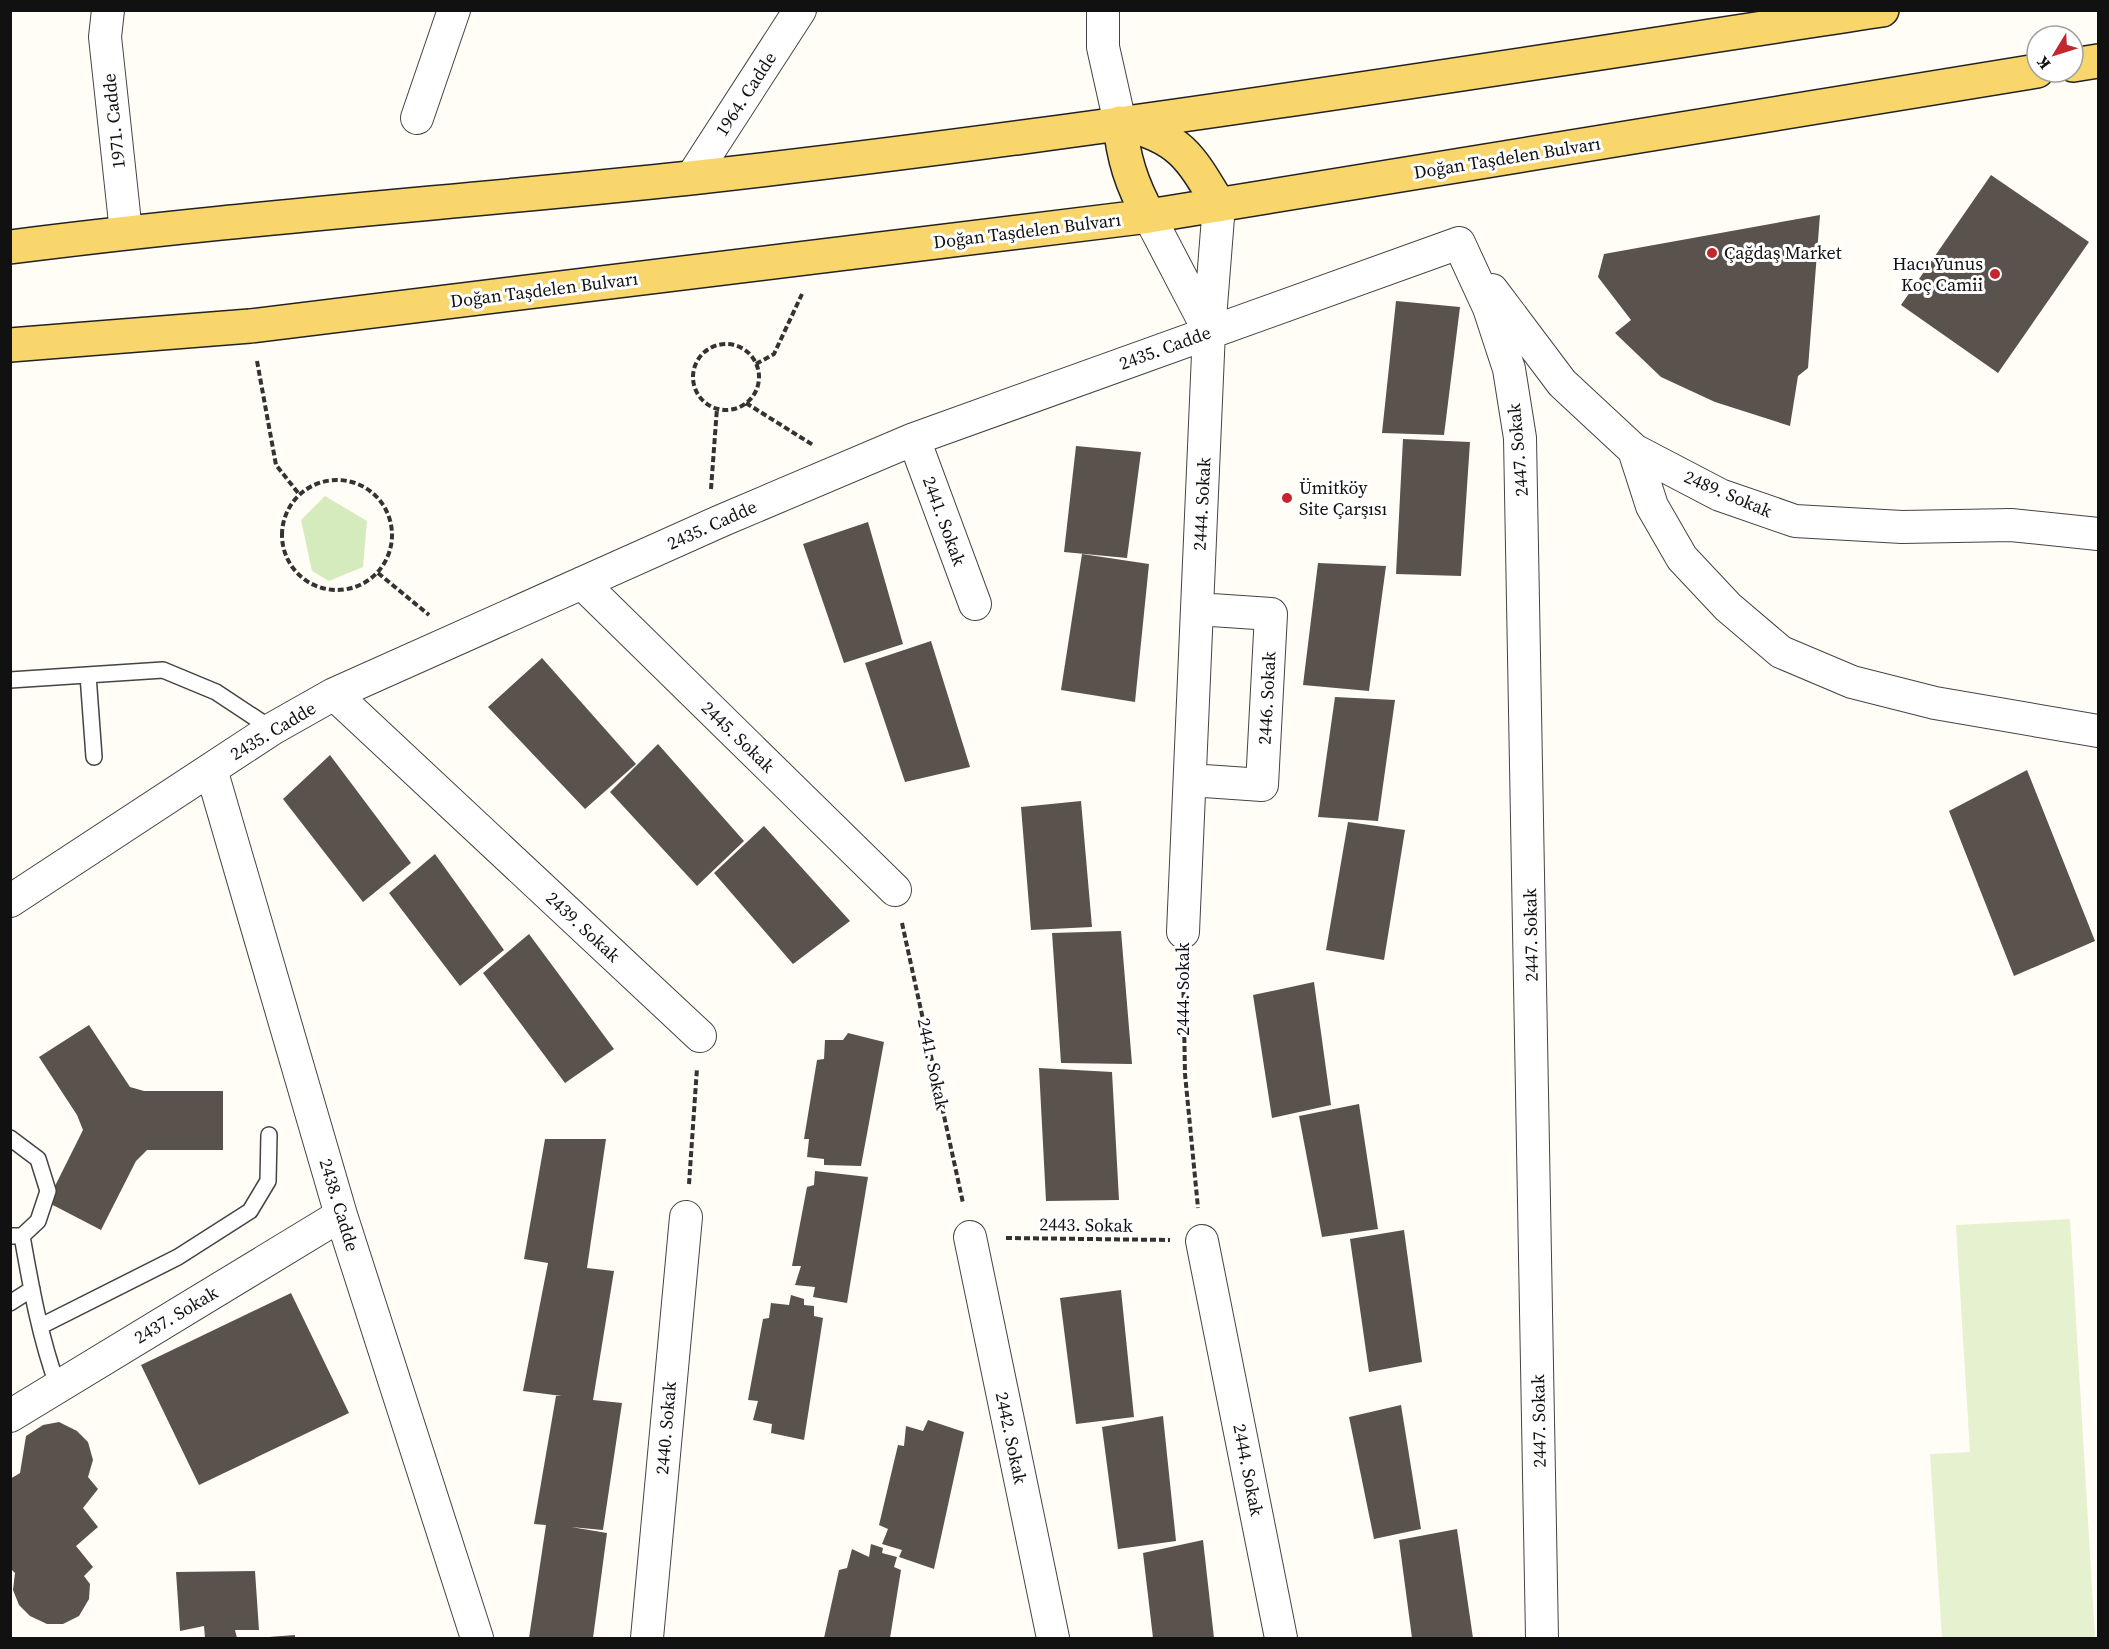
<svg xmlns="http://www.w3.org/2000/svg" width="2109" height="1649" font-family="'Source Serif 4',serif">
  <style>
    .green { fill: #d5ebbd }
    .pitch { fill: #e6f2cf }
    .building { fill: #5a524d }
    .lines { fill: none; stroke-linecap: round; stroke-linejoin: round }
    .service-casing { stroke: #444; stroke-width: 18 }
    .minor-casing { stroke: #444; stroke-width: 34 }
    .primary-casing { stroke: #222; stroke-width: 36 }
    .path { stroke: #333; stroke-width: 4; stroke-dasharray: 6 3; stroke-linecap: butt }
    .service { stroke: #fff; stroke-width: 15 }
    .minor { stroke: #fff; stroke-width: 32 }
    .primary { stroke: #f9d66b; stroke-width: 33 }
    .poi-dot { fill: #c4262e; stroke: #fff; stroke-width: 2 }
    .labels { text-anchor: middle; stroke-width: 6; stroke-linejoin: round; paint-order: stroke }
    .street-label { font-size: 18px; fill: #111; stroke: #fff }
    .poi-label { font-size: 18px; fill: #111; stroke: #fff; text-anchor: start }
  </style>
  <rect width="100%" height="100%" fill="#fffdf5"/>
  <path class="green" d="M325 496 367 521 363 567 329 581 312 571 301 520Z"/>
  <path class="pitch" d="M2070 1219 2095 1638H1942L1930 1454 1970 1452 1956 1225Z"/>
  <path class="building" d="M1991 175 2089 242 1998 373 1901 305Z
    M1820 215 1808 368 1798 376 1790 426 1715 402 1661 377 1615 333 1631 320 1598 277 1604 254Z
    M1396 301 1460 307 1444 435 1382 433Z
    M1403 439 1470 442 1461 576 1396 574Z
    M1076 446 1141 452 1127 558 1064 552Z
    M868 522 903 644 844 663 803 544Z
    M1082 554 1149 564 1135 702 1061 690Z
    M1318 563 1386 566 1369 691 1303 685Z
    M931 641 970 767 905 782 865 663Z
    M542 658 636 764 585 809 488 707Z
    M1335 697 1395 700 1378 821 1318 817Z
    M658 744 744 841 697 886 610 792Z
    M330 755 411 863 363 902 283 799Z
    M2027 770 2095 941 2014 976 1949 811Z
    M1081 801 1092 927 1031 930 1021 807Z
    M1348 822 1405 830 1384 960 1326 950Z
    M764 826 850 921 793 964 714 873Z
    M435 854 504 950 460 986 389 893Z
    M1121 931 1132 1064 1061 1063 1052 933Z
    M529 934 614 1049 565 1083 483 973Z
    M1314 982 1331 1105 1272 1118 1253 995Z
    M89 1025 130 1087 144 1091H223V1150H147L136 1161 101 1230 47 1202 83 1130 77 1115 39 1057Z
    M848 1033 884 1042 861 1166 824 1165V1159L807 1157 809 1139H804L817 1060 824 1059 825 1040H843Z
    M1039 1068 1112 1072 1119 1200 1046 1201Z
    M1359 1104 1378 1229 1322 1237 1299 1116Z
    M545 1139H606L587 1268 614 1271 593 1400 622 1403 603 1530 571 1527 607 1533 593 1638H529L546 1525 534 1524 556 1396H562L523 1391 548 1263 524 1259Z
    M815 1171 868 1177 847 1303 813 1297 815 1287 795 1285 801 1266H792L807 1187 814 1185Z
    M1404 1230 1422 1362 1369 1372 1350 1239Z
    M1121 1290 1134 1417 1076 1424 1060 1298Z
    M291 1293 349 1413 199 1485 141 1365Z
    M791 1295 804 1299V1305L814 1306V1316L823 1318 804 1440 771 1433 772 1424 753 1420 758 1401 748 1400 763 1319 769 1318 771 1303 789 1305Z
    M1401 1405 1421 1529 1374 1539 1349 1417Z
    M1163 1416 1176 1541 1118 1549 1102 1427Z
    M928 1420 964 1432 934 1569 899 1557 902 1550 882 1544 888 1529 879 1525 898 1445 904 1446 906 1426 923 1431Z
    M59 1422 77 1431 88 1442 93 1460 88 1477 98 1489 83 1508 98 1527 76 1546 93 1567 84 1576 90 1584 89 1599 79 1616 63 1624H47L30 1616 19 1605 13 1590 15 1573 10 1568V1479L20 1473 26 1436 43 1425Z
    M1457 1529 1473 1638H1412L1399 1540Z
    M1203 1540 1214 1638H1153L1143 1553Z
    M871 1544 883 1548 882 1553 897 1557 894 1567 901 1570 890 1638H824L839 1570 847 1568 852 1549 869 1557Z
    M255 1571 259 1630H235L237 1638H205L204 1626 180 1631 176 1572Z
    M295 1635V1638H270L269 1637Z"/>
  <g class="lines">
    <defs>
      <path id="service" d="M88 675 94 757
        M10 680 163 670 216 692 272 729
        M10 1138 38 1159 48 1191 38 1221 22 1236
        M10 1236H22C31 1287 40 1338 58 1387
        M10 1303 32 1289
        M41 1326 178 1257 250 1211 268 1181 269 1135"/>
      <path id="minor" d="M108 10 105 37 126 232
        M1103 10V47L1120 123
        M417 118 454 10
        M692 177 800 10
        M1149 216 1209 331
        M1459 243 1489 308 1509 369 1520 438 1542 1638
        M1492 290 1562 383 1634 450 1720 495 1795 521 1902 527 2011 525 2098 534
        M914 439 975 604
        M1634 450 1652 506 1682 558 1728 607 1781 652 1852 682 1935 703 2098 731
        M582 583 895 890
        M334 694 700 1036
        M211 769 341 1215 477 1638
        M1190 780 1262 785 1271 614 1197 609
        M10 901 272 729 334 694 723 520 914 439 1459 243
        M1183 932 1209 331 1219 205
        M970 1237 1053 1638
        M1202 1241 1281 1638
        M10 1416 341 1215
        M647 1638 686 1217"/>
      <path id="primary" d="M2073 65 2098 61
        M1120 123C1123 158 1132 185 1149 216
        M1125 124C1181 138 1191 158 1219 205
        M10 247C236 218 463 202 690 178 1089 134 1485 70 1882 10
        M10 345 250 326 1149 216 2037 71"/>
    </defs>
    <use href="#service" class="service-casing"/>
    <use href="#minor" class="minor-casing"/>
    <use href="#primary" class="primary-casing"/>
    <path class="path" d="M693 377a33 33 0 1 1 66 0a33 33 0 1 1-66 0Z
      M257 361 276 465 299 494
      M756 364 774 354 802 294
      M746 403 813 445
      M282 535a55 55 0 1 1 110 0a55 55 0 1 1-110 0Z
      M711 489 717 408
      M378 573 429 615
      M902 923 963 1203
      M1183 965 1185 1074 1198 1208
      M689 1184 697 1068
      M1006 1238 1170 1240"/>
    <use href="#service" class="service"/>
    <use href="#minor" class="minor"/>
    <use href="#primary" class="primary"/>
  </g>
  <g class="poi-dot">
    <circle cx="1712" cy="253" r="6"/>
    <circle cx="1995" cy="274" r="6"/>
    <circle cx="1287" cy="498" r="6"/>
  </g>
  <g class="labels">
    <g class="street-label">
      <text transform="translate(746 94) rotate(-57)" y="6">1964. Cadde</text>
      <text transform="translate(114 121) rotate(-96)" y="6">1971. Cadde</text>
      <text transform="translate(1507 158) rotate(-9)" y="6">Doğan Taşdelen Bulvarı</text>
      <text transform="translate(1027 231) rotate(-7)" y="6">Doğan Taşdelen Bulvarı</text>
      <text transform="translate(544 290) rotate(-7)" y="6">Doğan Taşdelen Bulvarı</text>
      <text transform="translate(1165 348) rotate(-20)" y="6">2435. Cadde</text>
      <text transform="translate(1518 450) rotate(-95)" y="6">2447. Sokak</text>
      <text transform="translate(1728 494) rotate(23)" y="6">2489. Sokak</text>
      <text transform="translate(1202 504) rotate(-87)" y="6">2444. Sokak</text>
      <text transform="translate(944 521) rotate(70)" y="6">2441. Sokak</text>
      <text transform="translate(712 525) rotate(-24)" y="6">2435. Cadde</text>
      <text transform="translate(1267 698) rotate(-87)" y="6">2446. Sokak</text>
      <text transform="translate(273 731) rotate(-31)" y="6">2435. Cadde</text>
      <text transform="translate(738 737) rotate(44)" y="6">2445. Sokak</text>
      <text transform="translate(583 927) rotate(43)" y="6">2439. Sokak</text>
      <text transform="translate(1531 935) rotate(-91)" y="6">2447. Sokak</text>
      <text transform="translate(1183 989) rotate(-90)" y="6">2444. Sokak</text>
      <text transform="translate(933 1064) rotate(78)" y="6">2441. Sokak</text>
      <text transform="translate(339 1205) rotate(73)" y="6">2438. Cadde</text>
      <text transform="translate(1086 1225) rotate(1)" y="6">2443. Sokak</text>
      <text transform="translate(176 1315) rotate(-31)" y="6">2437. Sokak</text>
      <text transform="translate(1539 1421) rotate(-91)" y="6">2447. Sokak</text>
      <text transform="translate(666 1428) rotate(-85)" y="6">2440. Sokak</text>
      <text transform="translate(1011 1438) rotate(78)" y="6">2442. Sokak</text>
      <text transform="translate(1248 1470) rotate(79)" y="6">2444. Sokak</text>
    </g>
    <g class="poi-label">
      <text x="1724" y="259">Çağdaş Market</text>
      <text x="1983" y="270" text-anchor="end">Hacı Yunus<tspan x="1983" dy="21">Koç Camii</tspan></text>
      <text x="1299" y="494">Ümitköy<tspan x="1299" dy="21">Site Çarşısı</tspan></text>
    </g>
  </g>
  <rect width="2109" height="1649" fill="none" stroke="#111111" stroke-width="24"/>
  <g transform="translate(2055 54) rotate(232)"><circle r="28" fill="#ffffff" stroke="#a0a0a0" stroke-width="1.5"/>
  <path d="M0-4.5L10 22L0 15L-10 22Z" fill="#c4262e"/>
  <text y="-9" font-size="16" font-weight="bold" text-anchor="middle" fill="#111111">K</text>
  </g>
</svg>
